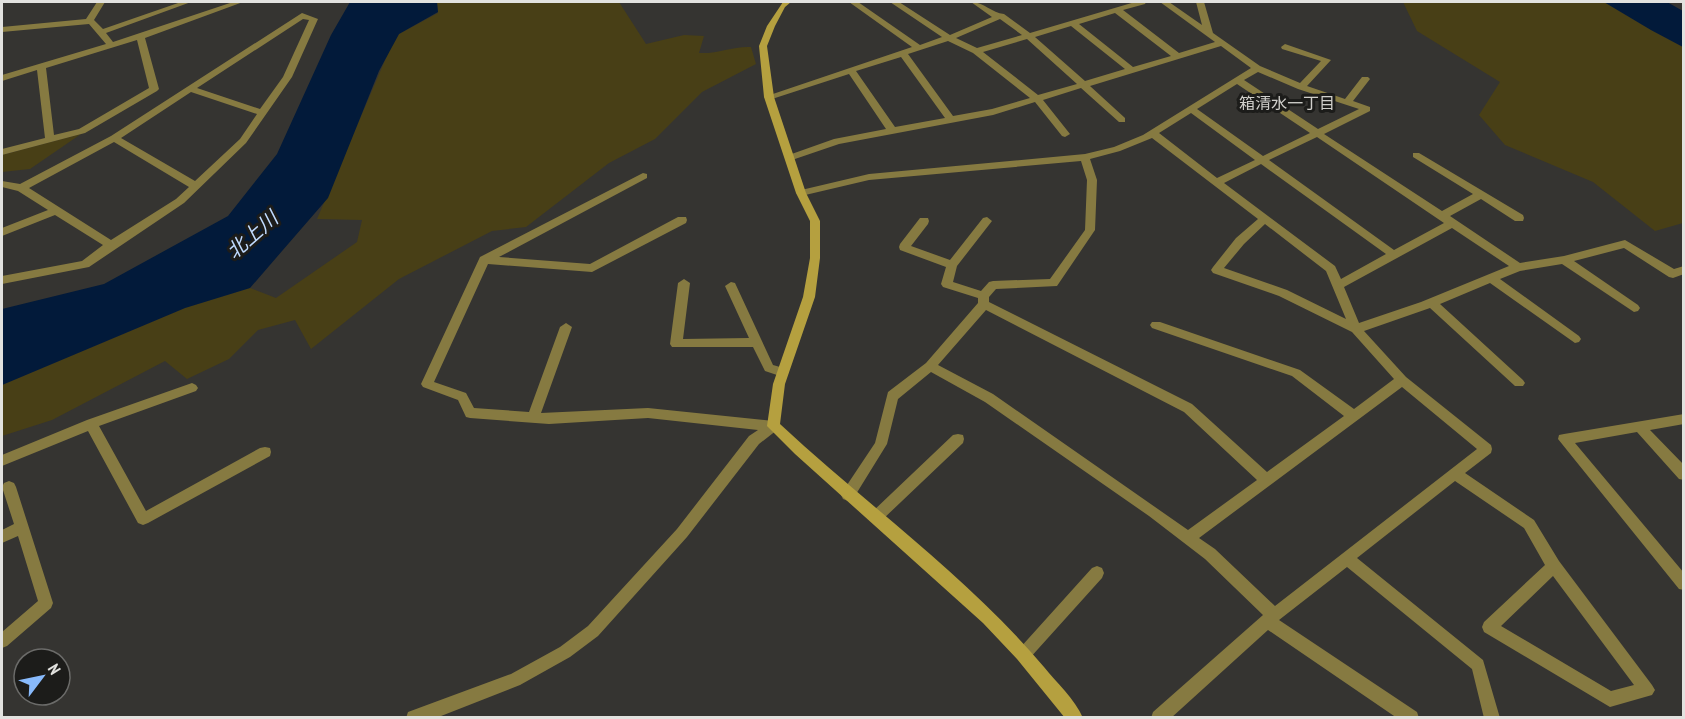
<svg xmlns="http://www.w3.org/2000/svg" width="1685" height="719" font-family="'PT Sans Narrow','Noto Sans JP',sans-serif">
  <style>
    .green { fill: #483f16 }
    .water { fill: #021a3a }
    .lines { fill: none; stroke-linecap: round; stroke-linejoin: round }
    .street { fill: #867a41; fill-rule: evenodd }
    .secondary { fill: #b5a03f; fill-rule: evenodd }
    .labels { text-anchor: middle; stroke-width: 6; stroke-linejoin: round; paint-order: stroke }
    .far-neighbourhood-label { font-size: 16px; fill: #d0cfcb; stroke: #1c1c1a }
    .water-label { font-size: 20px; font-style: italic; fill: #c0dbff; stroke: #1c1c1a }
  </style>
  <rect width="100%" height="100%" fill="#353431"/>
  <path class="green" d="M437 2H619L646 44 684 35 704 36 699 53C718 54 733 46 751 47L756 64 702 92 655 139 609 163 526 227 492 231 399 279 311 349 295 320 258 330 229 359 187 379 165 361 52 420 2 436V385L185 308 250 288 276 298 357 242 362 220 317 219 389 51 399 34 438 13Z
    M1403 2H1604L1651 30 1683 47V223L1655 231 1593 182 1505 145 1479 115 1500 82 1417 31Z
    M81 134 30 169 2 172V155Z"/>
  <path class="water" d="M350 2H437L438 12 399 34 379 71 328 198 250 288 185 308 2 385V309L104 284 228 216 277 154 331 35Z
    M1604 2H1667L1683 11V47L1651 30Z"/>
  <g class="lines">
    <path class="street" d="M97 2H105L94 20 103 29 181 2H191L106 33 113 42 233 2H243L145 38 159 89 157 91 85 133 2 155V149L45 138 37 70 2 81V75L106 44 89 24 2 32V27L86 19ZM137 40 149 88 79 129 54 135 46 68Z
      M849 2H858L920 45 942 37 890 2H899L950 35 992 17 971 2C984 2 992 13 1004 14L1030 33 1135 2H1146L1145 4 1123 10 1179 53 1215 42 1160 2H1169L1202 25 1196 2H1204L1213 33 1260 66 1300 83 1321 61 1282 49 1281 47 1285 44 1331 60 1307 86 1345 99 1362 77H1368L1370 79 1353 101 1370 107V111L1324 134 1442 211 1473 194 1413 157V153H1419L1523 215 1524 218 1523 221H1515L1481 199 1450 216 1520 263 1564 256 1625 240 1674 269 1684 266V274L1673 278 1669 277 1624 248 1574 261 1638 305 1640 308 1638 311 1634 312 1562 264 1520 271 1500 279 1579 336 1581 339 1579 342 1575 343 1490 283 1440 304 1523 380 1525 383 1523 386H1515L1430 308 1364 331 1406 377 1491 445 1492 449 1491 453 1465 473 1534 520 1559 561 1652 685 1655 690 1652 695 1610 707 1484 632 1482 627 1484 622 1545 565 1524 528 1455 481 1357 558 1483 660 1500 718H1484L1472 669 1347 567 1279 620 1417 712 1419 718H1397L1268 630 1171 718H1151L1153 712 1263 615 1205 559 1149 516 985 402 931 372 898 399 887 444 853 499 848 501 843 499 841 495 843 491 875 443 888 392 926 363 978 303V298L943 287 941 284 946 267 900 250 899 247 900 244 920 218H928L929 221 928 224 911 246 950 260 983 218 987 217 992 221 957 266 953 282 981 291 989 282 993 281 1050 279 1085 230 1087 180 1081 161 869 180 801 196 796 193 797 191 869 174 1085 154 1114 147 1143 135 1251 68 1221 46 1090 86 1125 118V122H1119L1081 88 1043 100 1070 134 1065 137 1062 136 1035 102 993 115 839 144 792 160H786V156L834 139 886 129 849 74 772 99H766L764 97 912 47ZM1115 13 1171 56 1133 67 1079 24ZM1000 19 1022 35 977 48 956 38ZM1071 26 1125 69 1085 81 1035 37ZM1027 39 1077 84 1038 95 983 52ZM948 41 973 53 1030 98 992 109 953 116 908 54ZM901 57 945 118 895 127 856 71ZM1258 72 1298 89 1359 109 1318 129 1244 80ZM1237 84 1310 133 1263 156 1197 109ZM1191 113 1255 160 1217 178 1159 133ZM1317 137 1444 223 1394 250 1269 160ZM1152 138 1258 219 1236 238 1213 267 1211 270 1213 273 1279 296 1352 332 1394 379 1354 409 1300 370 1160 322H1152L1150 325 1152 328 1292 376 1344 416 1267 472 1192 404 989 302V297L996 289 1057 286 1095 230 1097 180 1090 159 1120 151ZM1261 164 1386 254 1341 279 1335 266 1224 183ZM1265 224 1326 271 1346 319 1287 290 1224 268 1244 244ZM1452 228 1509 266 1421 302 1359 323 1344 287ZM986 310 1184 412 1257 480 1188 530 993 394 938 365ZM1402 387 1477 449 1275 606 1215 549 1199 538ZM1553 576 1634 685 1611 691 1501 626Z
      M302 13 318 19 292 77 246 143 184 203 89 267 2 284V276L82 261 103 245 55 215 2 236V228L48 210 18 191 2 187V181L20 184 111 136ZM303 19 309 20 283 77 260 109 197 88ZM191 92 257 114 240 139 195 181 121 138ZM114 142 189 187 176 199 111 240 29 188Z
      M643 173 647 174V178L499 257 590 264 678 217H686L687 220 686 223 592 272 488 264 434 382 466 393 474 408 529 412 560 327 566 323 572 327 541 413 648 408 773 421 777 422 779 426 777 430 759 444 687 537 598 636 570 657 520 685 436 718H406L408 712 511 674 560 647 588 626 677 529 749 436 758 430 648 418 549 424 470 418 466 417 458 400 423 387 421 384 480 257Z
      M684 279 690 283 683 339 749 338 725 286 731 282 735 283 773 365 787 369 789 372 787 375 783 377 765 371 753 347H672L670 344 678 283Z
      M192 383 196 385 198 388 196 391 99 426 146 511 260 448 265 447 270 448 271 452 270 456 148 523 143 525 138 523 88 431 2 466V455L87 420Z
      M1684 414V424L1650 430 1684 465V480L1679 479 1637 432 1575 443 1684 573V590L1679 589 1558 439 1559 435 1564 434Z
      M958 434 963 435 964 439 963 443 881 521 876 523 871 521 869 517 871 513 953 435Z
      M9 481 14 483 16 487 53 603 51 608 7 646 2 648V632L38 601 18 536 2 543V530L14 524 2 487 4 483Z
      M1097 566 1102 568 1104 573 1102 578 1029 659 1024 661 1019 659 1016 654 1019 649 1092 568Z"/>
    <path class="secondary" d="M783 2H791L785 7 775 26 767 46 774 97 806 193 820 221V258L815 297 785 384 780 424C867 505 967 576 1044 667 1056 682 1075 699 1083 718H1065L1017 659 983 623 795 454 767 426 773 384 803 297 810 258V221L796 193 764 97 759 46 767 26Z"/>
  </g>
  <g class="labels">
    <g class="far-neighbourhood-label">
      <text x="1287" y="109">箱清水一丁目</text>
    </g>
    <g class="water-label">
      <text transform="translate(252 235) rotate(-41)" y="7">北上川</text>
    </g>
  </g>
  <rect width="1685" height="719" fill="none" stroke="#e2e2df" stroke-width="6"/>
  <g transform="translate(42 677) rotate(58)"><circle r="28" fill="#1c1c1a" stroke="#6b6b69" stroke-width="1.5"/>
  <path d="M0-4.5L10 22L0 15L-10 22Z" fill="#88bafc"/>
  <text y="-9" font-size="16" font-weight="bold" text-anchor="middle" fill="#e2e2df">N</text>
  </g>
</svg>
